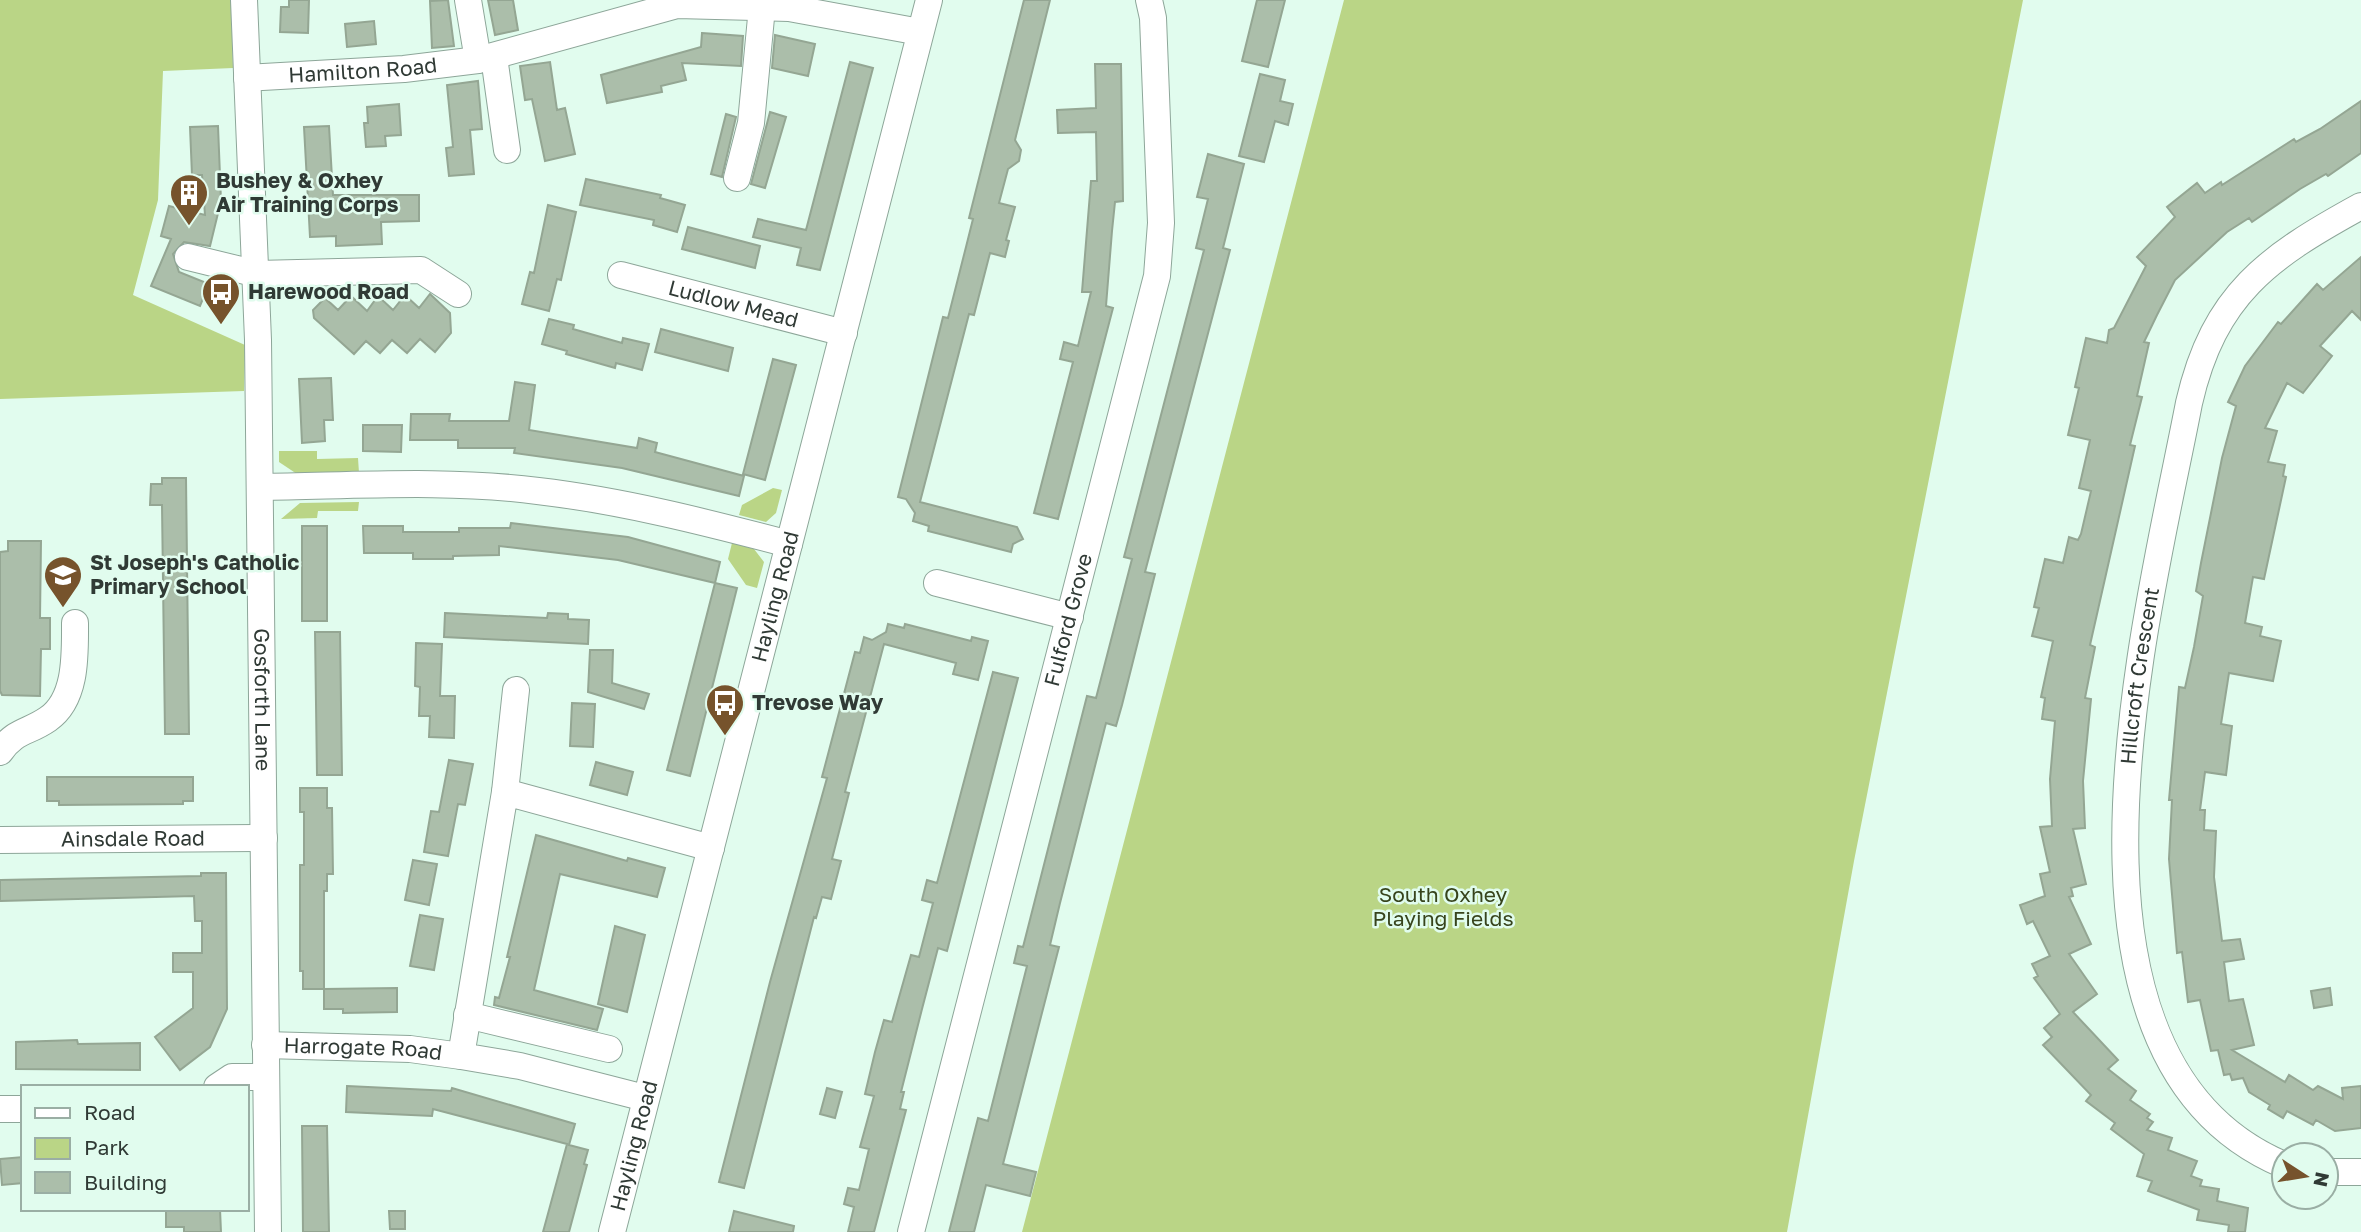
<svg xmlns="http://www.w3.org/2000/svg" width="2361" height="1232" font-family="'Golos Text',sans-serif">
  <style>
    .green { fill: #bad586 }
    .building { fill: #abbeaa; stroke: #94a693; stroke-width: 2 }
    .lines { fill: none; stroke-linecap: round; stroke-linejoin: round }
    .minor-casing { stroke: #8da699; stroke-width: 28 }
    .minor { stroke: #fff; stroke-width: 26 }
    .labels { text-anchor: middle; stroke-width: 5; stroke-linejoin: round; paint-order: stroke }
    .street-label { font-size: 21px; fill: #303a35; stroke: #e1fcee }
    .poi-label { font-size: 21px; font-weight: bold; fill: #303a35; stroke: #e1fcee; text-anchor: start }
    .park-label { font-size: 21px; fill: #37441c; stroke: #e1fcee }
  </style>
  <rect width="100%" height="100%" fill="#e1fcee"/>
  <path class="green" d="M0 0H231L233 68 163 71 158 200 133 295 245 345 244 391 0 399Z
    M1344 0H2023L1854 861 1787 1232H1022Z
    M279 451H317V459L358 458 359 473 297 474 279 462Z
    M773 488 782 490 776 513 766 522 739 515 742 505Z
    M359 502 358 511H318L317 518 281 519 300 503Z
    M732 543 754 549 764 562 757 588 746 585 728 559Z"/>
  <path class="building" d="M289 0H309L308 33 280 32 281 7H289Z
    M448 0 454 46 432 48 430 1Z
    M488 0H513L518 30 495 35Z
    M1024 0H1050L1015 140 1021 150 1019 161 1008 169 999 203 1015 207 1006 240 1009 241 1005 257 990 253 974 315 969 314 920 502 1017 527 1023 539 1013 544 1011 552 928 531 929 526 913 521 915 513 906 499 898 497 943 317 948 318 966 247 973 219 969 218Z
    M1257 0H1285L1268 67 1242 61Z
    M374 21 376 44 347 47 345 24Z
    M702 33 743 36 741 66 682 63 686 80 661 86 662 92 607 103 601 75 701 47Z
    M775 35 815 44 808 76 772 68Z
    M550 62 557 110 565 108 575 154 545 161 532 99 525 100 520 66Z
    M850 62 873 68 820 270 797 265 801 248 753 237 758 219 806 230Z
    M1095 64H1121L1123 201 1115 202 1112 231 1106 306 1113 308 1058 519 1034 513 1073 362 1060 359 1064 342 1078 346 1091 292H1082L1091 181H1097L1096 132 1058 133 1057 110 1096 108Z
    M1260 74 1285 80 1280 101 1293 104 1288 125 1275 121 1264 162 1239 156Z
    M478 81 482 129 470 130 474 174 449 176 446 148 453 147 447 85Z
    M2361 101V153L2328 176 2326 174 2300 189 2252 222 2249 218 2227 232 2175 280 2157 315 2144 342 2149 343 2137 396 2142 397 2130 445 2135 446 2090 645 2095 647 2085 698 2091 699 2083 781 2085 828 2073 829 2086 884 2071 888 2073 896 2069 897 2091 944 2069 954 2097 994 2073 1012 2118 1060 2108 1069 2136 1091 2130 1100 2150 1114 2147 1118 2153 1122 2147 1130 2172 1138 2168 1150 2197 1161 2191 1176 2202 1180 2200 1186 2219 1189 2217 1201 2248 1208 2245 1232H2228L2229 1225 2197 1220 2199 1210 2148 1191 2152 1181 2137 1176 2144 1154 2111 1129 2115 1123 2086 1101 2091 1095 2043 1045 2052 1037 2044 1028 2060 1014 2034 978 2038 976 2032 964 2050 956 2033 921 2027 924 2020 905 2045 896 2040 874 2050 872 2040 827 2052 826 2050 779 2055 721 2042 719 2045 698 2041 697 2053 641 2032 636 2039 608 2034 607 2045 559 2063 563 2069 537 2078 540 2081 534 2091 491 2079 488 2090 440 2068 435 2079 388 2075 387 2086 338 2107 343 2109 330 2114 328 2146 266 2137 257 2175 217 2167 207 2197 183 2205 193 2221 182 2222 185 2294 139 2296 142 2320 129Z
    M399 104 401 135 385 136 386 146 366 147 364 123H368L367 107Z
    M770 112 786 117 765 188 751 184Z
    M726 114 736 117 722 177 711 174Z
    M218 126 221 201 210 246 184 242 173 254 179 272 209 284 200 306 151 286 171 239 161 236 169 206 205 215 202 175H192L190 127Z
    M329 126 333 195H419V221L381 222 382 244 336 246V236L310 237 304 127Z
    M1208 154 1244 164 1223 248 1230 250 1145 572 1155 574 1122 705 1116 726 1106 723 1060 903 1050 945 1059 947 1003 1164 1036 1172 1030 1196 986 1185 974 1232H949L978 1118 988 1121 1027 966 1014 963 1018 946 1023 947 1087 696 1096 698 1132 559 1124 557 1204 250 1196 248 1208 199 1197 197Z
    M586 179 661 195 660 198 685 205 677 232 653 225 654 220 580 205Z
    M548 205 576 212 561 280 557 279 549 311 522 304 530 272 534 273Z
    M688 227 760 246 755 268 682 249Z
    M2361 257V320L2352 311 2320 346 2332 356 2303 393 2287 383 2265 428 2277 431 2268 462 2285 465 2283 476 2286 477 2264 579 2253 577 2245 623 2262 627 2260 636 2281 641 2273 681 2229 673 2221 724 2232 726 2226 775 2205 772 2200 810H2205L2204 830 2216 831 2214 877 2222 941 2240 939 2244 959 2224 962 2229 1001 2243 999 2254 1045 2232 1050 2285 1082 2289 1075 2313 1090 2318 1086 2343 1099 2342 1088 2361 1086V1128L2335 1131 2316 1120 2313 1125 2287 1111 2283 1118 2268 1109 2270 1105 2249 1092 2243 1078 2232 1080 2230 1074 2224 1075 2218 1050 2211 1051 2200 1000 2188 1002 2182 952 2177 953 2169 859 2172 800H2169L2179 687 2185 688 2194 647 2203 596 2196 591 2201 563 2222 458 2236 406 2228 402 2245 366 2278 322 2281 324 2317 284 2323 290Z
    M430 294 450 313 451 333 435 352 420 339 407 353 392 340 380 353 366 341 354 354 314 318 313 310 325 298 338 310 351 296 367 311 378 296 393 310 405 295 419 308Z
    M549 319 574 325 573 329 622 343 623 338 649 344 642 370 616 363 615 368 566 354 567 351 542 344Z
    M661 329 733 348 728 371 655 352Z
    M773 359 796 365 765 480 743 474Z
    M331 378 333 420H324L325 441 302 443 299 379Z
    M515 382 535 385 529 430 637 448 639 438 657 443 655 452 744 476 739 496 622 468 514 453 515 448H458V440H410L411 414H450L449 421H509Z
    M363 425H402L401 452 363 451Z
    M162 478H186L189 734H165L162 505H150L151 484H162Z
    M511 523 628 537 720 562 715 583 618 560 499 546V555L453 556V559H413V553H364L363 526H403V532H459V528H510Z
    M302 526H327V621H302Z
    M8 541H41L40 618H50V649H41L40 696 2 695 0 691V552L8 551Z
    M715 583 737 588 690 776 667 770Z
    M445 613 547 618 548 613 568 614V619L589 620 588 644 444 637Z
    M888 624 904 628 905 624 971 641 972 637 988 641 978 680 953 674 956 663 884 644 845 792 849 793 832 859 841 861 831 899 822 897 816 918 814 917 744 1188 719 1182 770 982 827 778 822 777 855 652 860 653 864 637 872 640 886 632Z
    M315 632H340L342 775H317Z
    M416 643 442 644 440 696H455L454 738 429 737 430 716H419L420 687 415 686Z
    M590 650H613L612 683 649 694 644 709 588 692Z
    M993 672 1018 678 947 951 938 948 922 1009 901 1092H904L900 1109 906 1110 874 1232H848L854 1207 844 1204 848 1188 859 1190 869 1149 860 1147 874 1096 865 1094 875 1052 884 1020 892 1022 911 955 919 957 933 903 922 900 927 880 937 883Z
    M572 703 595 704 593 747 570 746Z
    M449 760 473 764 465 805 458 804 448 856 424 852 431 811 439 812Z
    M596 762 633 772 627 795 590 785Z
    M47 777H193V801H183V804L59 805V801H47Z
    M300 788H327V808H332L333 874H327V891H324V989H303V971H300V865H304V812H300Z
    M536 835 627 861 628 858 665 868 657 897 560 874 534 990 603 1009 597 1030 494 1005 495 997 499 998 510 957H507Z
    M413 860 437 864 429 905 405 900Z
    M201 873H226L227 1009 210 1047 180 1070 155 1037 193 1008V972H173V953H202V921H195L194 896 0 901V880L201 876Z
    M420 915 443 919 434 970 410 966Z
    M615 926 645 935 627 1012 598 1004Z
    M397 988V1012L343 1013V1009H324V989Z
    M2330 988 2332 1005 2314 1008 2311 991Z
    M77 1040 78 1044 140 1043V1070L16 1069V1042Z
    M347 1086 451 1091 452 1088 575 1124 569 1145 588 1150 584 1164 587 1165 569 1232H543L567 1144 433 1109 432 1116 346 1112Z
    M827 1088 842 1092 835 1118 820 1114Z
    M302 1126H327L329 1232H303Z
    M23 1157V1183L2 1185 0 1159Z
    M166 1209H220L221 1232H184V1227H166Z
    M389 1211H405V1229H390Z
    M734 1211 794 1226 793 1232H729Z"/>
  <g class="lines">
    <defs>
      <g id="minor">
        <path id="s1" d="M244 0 258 340 268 1232"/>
        <path d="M468 0 478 60"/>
        <path d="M494 57 507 150"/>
        <path id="s2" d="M247 78 404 69 478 60 677 5 789 8 920 32"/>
        <path d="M737 178 751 123 762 7"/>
        <path d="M188 257 257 274 421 270 458 294"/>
        <path id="s3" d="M621 275 844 333"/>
        <path d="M260 487C352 486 446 479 538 491 623 501 705 522 789 544"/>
        <path d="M937 583 1070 617"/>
        <path d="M0 752C15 730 28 733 48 719 77 699 75 654 75 623"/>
        <path d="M505 792 516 690"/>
        <path id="s4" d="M0 840 264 838"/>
        <path d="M467 1015 609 1049"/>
        <path id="s5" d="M265 1045 410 1049 461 1056"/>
        <path d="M217 1087 232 1077H266"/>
        <path d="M645 1098 520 1066 461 1056 505 792 711 848"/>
        <path d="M0 1109H23"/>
        <path id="s6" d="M2284 1165C2027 1057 2150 607 2189 403 2214 294 2268 257 2361 206"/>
        <path d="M2326 1172H2361"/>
        <path id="s7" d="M612 1232 929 0"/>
        <path id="s8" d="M911 1232 1157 276 1161 223 1153 18 1149 0"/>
      </g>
    </defs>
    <use href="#minor" class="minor-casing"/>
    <use href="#minor" class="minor"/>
  </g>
  <defs>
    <symbol id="building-pin" viewBox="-11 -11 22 30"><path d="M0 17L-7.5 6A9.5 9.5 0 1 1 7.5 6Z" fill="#76532c" stroke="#e1fcee"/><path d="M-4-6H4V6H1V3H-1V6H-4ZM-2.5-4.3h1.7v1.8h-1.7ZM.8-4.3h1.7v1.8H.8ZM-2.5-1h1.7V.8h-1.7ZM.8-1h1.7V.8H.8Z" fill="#fff"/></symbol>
    <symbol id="bus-pin" viewBox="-11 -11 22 30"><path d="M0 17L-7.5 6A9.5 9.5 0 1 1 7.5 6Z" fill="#76532c" stroke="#e1fcee"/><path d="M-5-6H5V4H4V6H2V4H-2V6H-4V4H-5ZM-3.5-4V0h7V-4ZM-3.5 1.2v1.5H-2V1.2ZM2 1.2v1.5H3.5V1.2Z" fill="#fff"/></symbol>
    <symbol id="school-pin" viewBox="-11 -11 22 30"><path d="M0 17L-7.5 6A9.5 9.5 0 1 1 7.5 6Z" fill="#76532c" stroke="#e1fcee"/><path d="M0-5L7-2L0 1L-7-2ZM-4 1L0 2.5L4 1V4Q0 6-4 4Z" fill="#fff"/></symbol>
  </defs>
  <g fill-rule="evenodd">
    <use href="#building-pin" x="167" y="171" width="44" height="60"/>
    <use href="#bus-pin" x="199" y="270" width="44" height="60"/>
    <use href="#school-pin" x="41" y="553" width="44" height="60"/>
    <use href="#bus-pin" x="703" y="681" width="44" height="60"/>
  </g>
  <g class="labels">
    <g class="street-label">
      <text dy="7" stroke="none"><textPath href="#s2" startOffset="116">Hamilton Road</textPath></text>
      <text dy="7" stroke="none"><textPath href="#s3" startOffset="116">Ludlow Mead</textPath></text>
      <text dy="7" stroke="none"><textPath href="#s7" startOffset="656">Hayling Road</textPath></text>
      <text dy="7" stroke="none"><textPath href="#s8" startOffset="632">Fulford Grove</textPath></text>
      <text dy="7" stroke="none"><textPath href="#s6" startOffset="550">Hillcroft Crescent</textPath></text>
      <text dy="7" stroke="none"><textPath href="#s1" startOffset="700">Gosforth Lane</textPath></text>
      <text dy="7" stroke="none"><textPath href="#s4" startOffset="133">Ainsdale Road</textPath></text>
      <text dy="7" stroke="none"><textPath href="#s5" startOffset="98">Harrogate Road</textPath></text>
      <text dy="7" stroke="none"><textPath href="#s7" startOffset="89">Hayling Road</textPath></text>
    </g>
    <g class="poi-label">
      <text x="216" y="188">Bushey &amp; Oxhey<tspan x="216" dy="24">Air Training Corps</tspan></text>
      <text x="248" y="299">Harewood Road</text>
      <text x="90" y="570">St Joseph's Catholic<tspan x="90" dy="24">Primary School</tspan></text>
      <text x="752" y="710">Trevose Way</text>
    </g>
    <g class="park-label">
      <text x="1443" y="902">South Oxhey<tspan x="1443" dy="24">Playing Fields</tspan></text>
    </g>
  </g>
  <rect x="21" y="1085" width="228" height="126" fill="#e1fcee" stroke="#9aaea4" stroke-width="2"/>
  <rect x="35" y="1108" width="35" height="10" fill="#ffffff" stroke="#9aaea4" stroke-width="2"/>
  <text x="84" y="1120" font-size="21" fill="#303a35">Road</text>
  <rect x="35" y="1138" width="35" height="21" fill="#bad586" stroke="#9aaea4" stroke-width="2"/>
  <text x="84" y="1155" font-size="21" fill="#303a35">Park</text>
  <rect x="35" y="1172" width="35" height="21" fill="#abbeaa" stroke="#9aaea4" stroke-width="2"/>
  <text x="84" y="1190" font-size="21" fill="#303a35">Building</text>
  <g transform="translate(2305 1176) rotate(102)"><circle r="33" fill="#e1fcee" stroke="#9aaea4" stroke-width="2"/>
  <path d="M0-5L12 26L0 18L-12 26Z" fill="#76532c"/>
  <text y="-10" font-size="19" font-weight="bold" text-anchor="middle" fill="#303a35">N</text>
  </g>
</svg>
